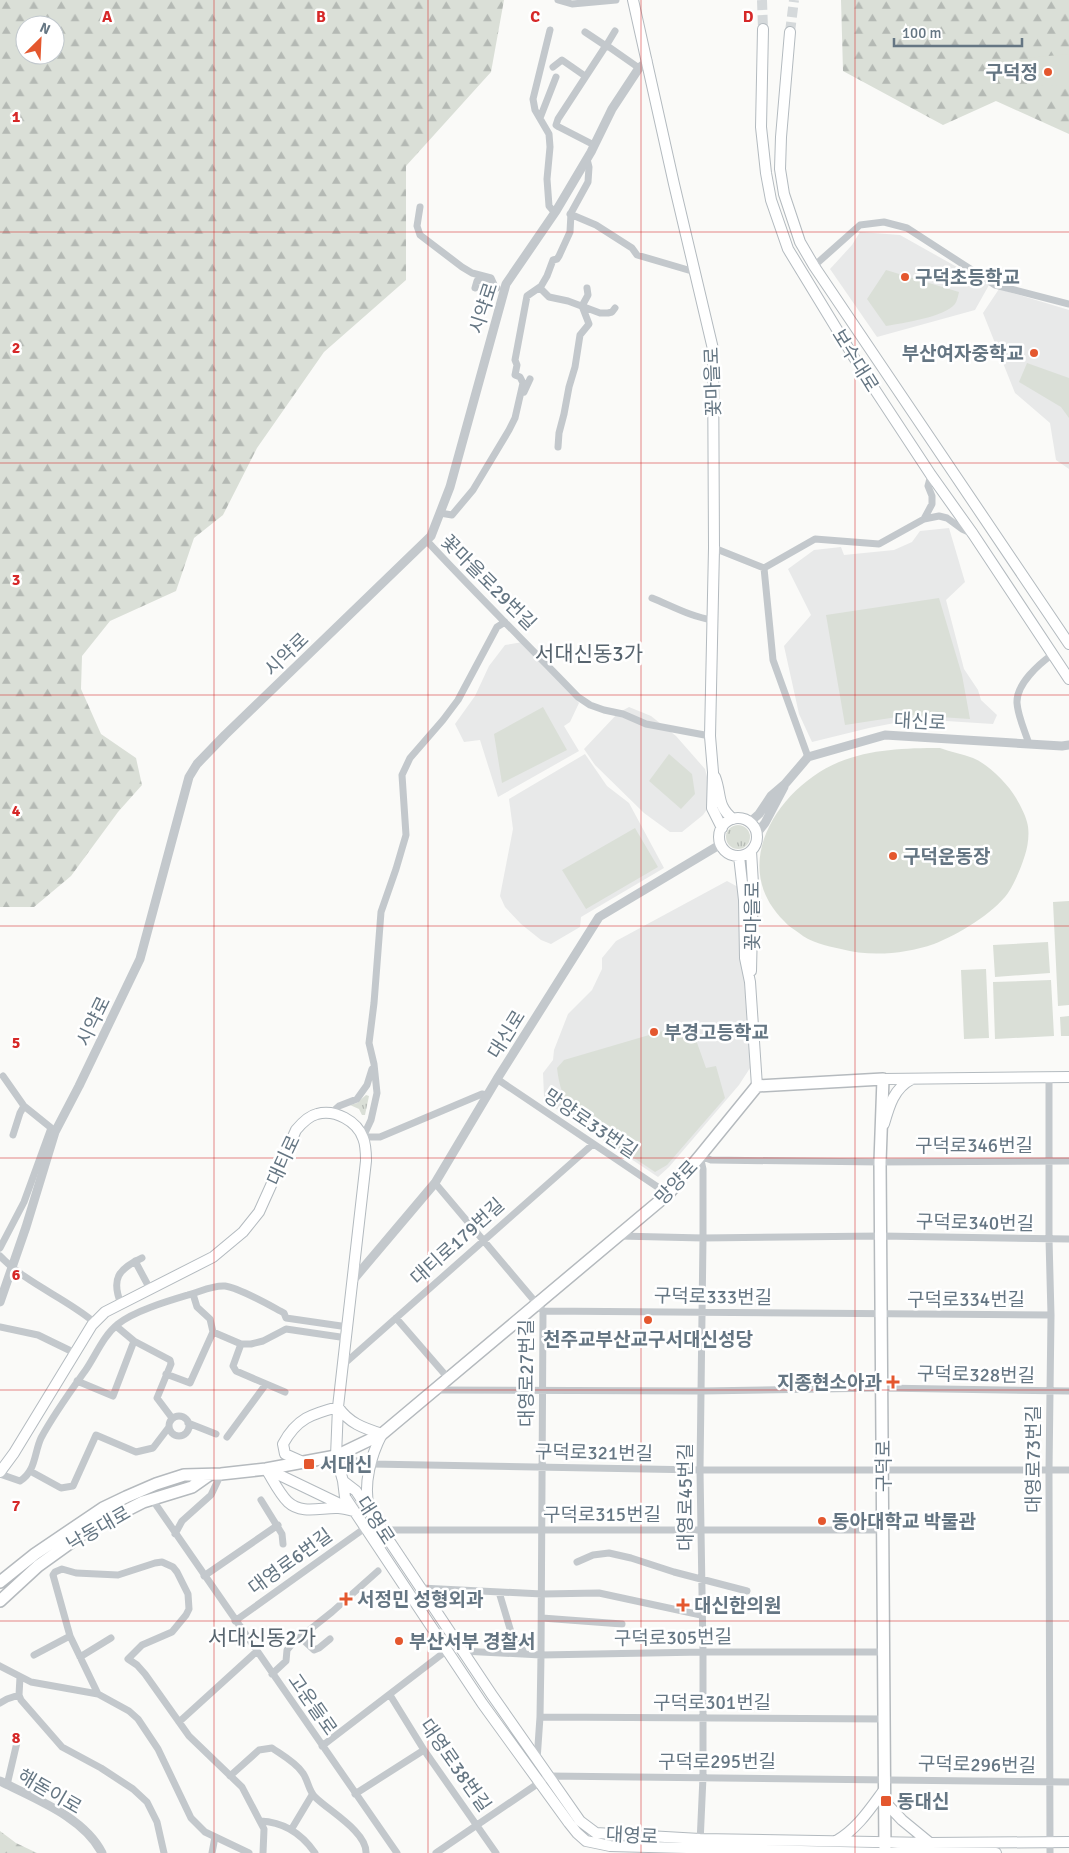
<svg xmlns="http://www.w3.org/2000/svg" width="1069" height="1853" font-family="Signika,'Noto Sans KR',sans-serif">
  <style>
    .built { fill: #e8e9e9 }
    .grass { fill: url(#grass-tufts) }
    .forest { fill: url(#forest-firs); fill-rule: evenodd }
    .garden { fill: #dadfd7 }
    .lines { fill: none; stroke-linecap: round; stroke-linejoin: round }
    .secondary-tunnel { stroke: #d5d9db; stroke-width: 10; stroke-dasharray: 10 5; stroke-linecap: butt }
    .secondary-casing { stroke: #b3babf; stroke-width: 12 }
    .primary-casing { stroke: #b5babe; stroke-width: 14 }
    .minor { stroke: #c3c8cc; stroke-width: 7 }
    .tertiary { stroke: #c3c8cc; stroke-width: 9 }
    .secondary { stroke: #fff; stroke-width: 10 }
    .primary { stroke: #fff; stroke-width: 11 }
    .grid { fill: none; stroke: #d62828; stroke-width: 1; stroke-opacity: 0.55 }
    .poi-dot { fill: #e4572e; stroke: #fff; stroke-width: 2 }
    .labels { text-anchor: middle; stroke-width: 5; stroke-linejoin: round; paint-order: stroke }
    .poi-label { font-size: 19px; font-weight: bold; fill: #657683; stroke: #fff; text-anchor: start }
    .street-label { font-size: 19px; fill: #657683; stroke: #fff }
    .quarter-label { font-size: 21px; fill: #57646e; stroke: #fff }
    .grid-label { font-size: 16px; text-anchor: middle; font-weight: bold; fill: #d62828; stroke: #fff; stroke-width: 5; stroke-linejoin: round; paint-order: stroke }
  </style>
  <defs>
    <pattern id="grass-tufts" width="24" height="20" patternUnits="userSpaceOnUse" patternTransform="scale(1.25)"><rect width="24" height="20" fill="#dadfd7"/><path d="M3 7l-1-3M5 7V3M7 7l1-3M15 17l-1-3M17 17v-4M19 17l1-3" fill="none" stroke="#b4b9b4"/></pattern>
    <pattern id="forest-firs" width="22" height="20" patternUnits="userSpaceOnUse" patternTransform="scale(1.25)"><rect width="22" height="20" fill="#dadfd7"/><path d="M5 1l3.5 6h-7zM16 11l3.5 6h-7z" fill="#b4b9b4"/></pattern>
  </defs>
  <rect width="100%" height="100%" fill="#fafaf8"/>
  <path class="built" d="M860 232 900 235 989 285 975 310 877 337 830 269 852 245Z
    M999 289 1069 310V469L1056 460 1050 423 1015 393 983 313Z
    M949 528 965 582 946 600 964 669 978 690 981 700 997 715 993 724 915 719 869 728 812 742 799 714 784 646 811 615 788 569 814 550 841 547 844 555 894 550 912 542 920 531Z
    M523 642 544 661 579 703 570 722 564 726 579 751 498 797 480 740 464 742 455 724 475 696 489 666 505 645Z
    M629 707 651 716 676 736 705 769 713 801 703 815 682 832H670L644 813 595 765 584 749 618 713Z
    M585 754 607 786 629 803 664 868 581 917 580 927 551 944 541 940 521 924 505 907 500 896 513 829 509 799Z
    M727 881 738 887 750 1068 739 1085 669 1167 658 1177 549 1104 544 1096 543 1073 553 1060 554 1050 568 1014 592 990 602 969V958L616 941Z"/>
  <path class="grass" d="M726 837a12 12 0 1 1 24 0a12 12 0 1 1-24 0Z
    M366 1095 369 1096 365 1115H362L359 1109 350 1105 357 1103Z"/>
  <path class="forest" d="M0 0H504L491 72 406 166V280L324 352 257 448 223 515 194 538 176 591 110 621 82 656 81 689 101 734 136 758 142 785 118 812 71 876 34 907H0ZM25 25H55V55H25Z
    M841 0H1069V134L996 101 943 125 843 71Z
    M0 1831 16 1843 37 1853H0Z"/>
  <path class="garden" d="M1069 54V85L1027 86 1028 58Z
    M886 270 959 292C958 296 957 301 955 304 945 317 902 323 886 326L867 299Z
    M1027 363 1069 378V418L1061 407 1019 382Z
    M939 598 962 675 970 719 910 715 845 725 826 615Z
    M543 707 567 750 502 783 494 734Z
    M940 748C951 752 962 754 973 758 988 764 1008 784 1016 798 1020 805 1025 814 1027 822 1030 832 1028 846 1025 855 1021 868 1015 882 1008 893 993 914 957 935 934 944 905 954 870 957 841 949 826 946 810 942 799 933 794 929 788 926 784 921 727 865 779 787 839 762 871 749 906 748 940 748Z
    M669 754 692 774 695 794 681 809 649 781Z
    M635 828 658 867 586 909 562 870Z
    M1069 901V1005L1058 1006 1053 902Z
    M1048 942 1050 973 995 977 993 945Z
    M986 969 989 1038 964 1039 961 970Z
    M1051 980 1054 1036 995 1039 993 982Z
    M1069 1016V1036H1061L1060 1017Z
    M690 1023 706 1068 716 1066 725 1098 667 1165 655 1172 601 1136 596 1121C590 1119 583 1117 578 1114 563 1104 559 1084 557 1068L564 1060Z"/>
  <g class="lines">
    <path class="secondary-tunnel" d="M762 0 763 29
      M790 32 794 0"/>
    <defs>
      <path id="secondary" d="M633 0 674 184 713 349 714 548 710 736 713 772 712 808 722 828
        M763 29 761 127 766 173 771 200 788 249 858 364 931 475 973 534 1069 679
        M790 32 781 137 780 169 784 194 800 242 814 266 872 352 1069 644
        M715 777C722 795 716 805 733 819
        M719 837a19 19 0 1 1 38 0a19 19 0 1 1-38 0Z
        M751 851 753 884 751 971
        M739 856 744 900 745 958 750 982 757 1086
        M883 1079 1069 1077
        M884 1124C889 1106 894 1088 912 1079
        M303 1462 285 1454 283 1444C297 1418 312 1414 338 1407 349 1423 363 1428 382 1434 371 1455 363 1484 369 1508
        M266 1469C273 1480 279 1493 288 1502 302 1515 322 1507 338 1508 343 1508 349 1510 354 1511
        M267 1469 344 1506
        M0 1472 14 1453 92 1325 105 1312 213 1257 243 1232 259 1212 296 1130C301 1124 308 1116 317 1114 335 1109 357 1121 363 1138 366 1145 366 1153 366 1161L338 1407 336 1456 343 1481 345 1497 482 1703 569 1823 577 1833 586 1841 610 1846 879 1853
        M343 1481 356 1491 492 1695 580 1821 596 1833 700 1839 930 1843 1069 1842
        M884 1801 902 1820 930 1843
        M836 1841C857 1829 870 1809 884 1790
        M889 1853 924 1851 996 1853"/>
      <path id="primary" d="M0 1582 35 1554 103 1508 126 1497 156 1484 184 1475 221 1474 266 1469 336 1456 382 1434 668 1194 700 1156 757 1086 883 1079 880 1162 885 1853
        M0 1601 38 1566 88 1530 143 1502 192 1487 209 1475"/>
    </defs>
    <use href="#secondary" class="secondary-casing"/>
    <use href="#primary" class="primary-casing"/>
    <path class="minor" d="M558 0 572 4 616 0
      M550 30 533 99 535 110 549 134 550 147 547 179 549 206 555 213
      M585 32 606 46 615 31
      M553 67 562 60 585 76
      M540 118 556 77
      M594 145 559 127 556 125 558 119 605 47H609L639 68
      M587 159 589 167 588 182 571 213 570 232 559 256 557 259 553 260 547 276 540 288 549 297 568 301 600 313H608L612 312 615 308
      M420 207 417 226 420 235 462 267 472 273 491 278 495 287
      M570 214 596 225 632 248 637 255 695 272
      M814 266 860 225 884 222 907 228 995 285 1069 304
      M475 288 477 281 481 280 497 288
      M524 392 530 379
      M558 447 559 433 564 414 569 387 575 367 580 335 589 324 582 306 588 295 587 288
      M440 513 452 515 473 490 509 430 515 418 523 383 520 377 515 375 517 365 515 360 527 296 540 287
      M924 519 932 504V496L928 486 931 475
      M427 541C476 594 528 645 578 697L590 705 604 710 623 714 646 724 710 736
      M714 548 764 568
      M764 568 815 539 879 544 924 519 939 516 947 518 962 529 971 533
      M764 568 773 660 808 757
      M652 598C672 606 691 617 713 620
      M1029 744C1025 731 1018 717 1017 703 1016 684 1039 664 1053 654
      M3 1076 24 1106 55 1131
      M1049 1077V1239L1051 1315 1049 1470 1050 1853
      M497 1079 668 1194
      M487 1095 482 1094 380 1137H363L371 1120 377 1093 374 1064 369 1043 374 1003 381 912 396 869 406 835 402 775 410 758 443 720 458 700 497 627 505 622
      M330 1114 339 1106 357 1099 367 1085 372 1069
      M13 1135 20 1113 24 1106
      M435 1183 543 1311 541 1655 540 1717 537 1760
      M619 1236 703 1238 881 1236 1069 1239
      M0 1248 24 1202 51 1128
      M0 1256C27 1284 64 1297 94 1322
      M135 1261 150 1289
      M193 1294 197 1307 210 1319 213 1332
      M121 1304C111 1279 118 1269 142 1258
      M543 1311 1051 1315
      M396 1318 448 1378
      M116 1326 134 1341
      M0 1327 38 1335 75 1353
      M241 1344 233 1366 236 1371 285 1392
      M344 1364 593 1144
      M166 1374 190 1383 213 1332 241 1344H251L263 1341 286 1329 347 1338
      M77 1381 113 1396 134 1341 170 1360 171 1364 157 1398 172 1418
      M434 1390 702 1391 882 1388 1069 1391
      M169 1426a10 10 0 1 1 20 0a10 10 0 1 1-20 0Z
      M188 1423 216 1434
      M227 1437 266 1384
      M338 1457 371 1464 700 1470H1069
      M30 1471 61 1488 73 1486 96 1435 136 1452 153 1448 169 1427
      M0 1474 20 1481C36 1471 34 1453 41 1438 54 1414 70 1392 85 1371 96 1355 103 1336 118 1324 134 1311 168 1301 188 1295 200 1292 212 1285 225 1286 240 1288 269 1305 284 1313L286 1318 348 1327
      M152 1499 397 1853
      M261 1500 282 1534 283 1544
      M382 1530H883
      M175 1534 182 1521 211 1495 221 1474
      M577 1562 593 1555 609 1553 631 1558 674 1572 747 1591
      M204 1576 278 1525
      M421 1588 542 1594 599 1593 701 1615
      M499 1592 511 1632 520 1642 524 1654
      M542 1618 622 1624
      M235 1621 365 1528
      M300 1637 314 1650 319 1648 330 1639
      M462 1651 541 1655 703 1652H884
      M34 1655 70 1636
      M80 1657 111 1638
      M0 1666 31 1682 98 1694 129 1711 138 1719 158 1749 191 1818 205 1832 249 1853
      M272 1674 286 1661 287 1650 293 1643 332 1612 378 1571
      M20 1677 19 1695 21 1700 62 1747 101 1768 133 1789 147 1802 157 1822 164 1853
      M98 1694 70 1636 53 1575 55 1572 62 1569 76 1573 118 1575 155 1563 162 1562 173 1567 177 1572 188 1594 189 1609 186 1615 172 1632 142 1645 128 1659 137 1665 145 1674 189 1736 242 1787 264 1829 263 1853
      M390 1695 424 1750 496 1853
      M0 1703 7 1699 19 1695
      M540 1717 884 1719
      M179 1722 257 1651
      M322 1746 446 1651
      M230 1776 259 1750 272 1748C282 1755 295 1762 302 1772 308 1779 308 1790 315 1797 329 1811 367 1832 366 1853
      M7 1785 18 1738
      M355 1794 424 1750
      M260 1821C284 1822 302 1834 315 1853
      M291 1830 312 1795
      M700 1843 703 1777V1652L700 1470 703 1238V1169L700 1156 711 1160 880 1162 1069 1161
      M212 1853 215 1837
      M436 1853 549 1776 1069 1782"/>
    <path class="tertiary" d="M750 822 759 814 771 796 785 784 808 757 885 735 1062 746 1069 745
      M757 833 765 823 784 787
      M353 1280 435 1183 497 1079 599 917 721 844
      M0 1302 26 1227 55 1132 79 1086 140 959 189 777 197 764 225 735 431 536 450 487 506 284 556 211 591 152 612 109 639 68 648 61
      M0 1781C35 1799 84 1817 102 1853"/>
    <use href="#secondary" class="secondary"/>
    <use href="#primary" class="primary"/>
  </g>
  <path class="grid" d="M214 0V1853M428 0V1853M641 0V1853M855 0V1853M0 232H1069M0 463H1069M0 695H1069M0 926H1069M0 1158H1069M0 1390H1069M0 1621H1069"/>
  <g class="poi-dot">
    <circle cx="1048" cy="72" r="5"/>
    <circle cx="905" cy="277" r="5"/>
    <circle cx="1034" cy="353" r="5"/>
    <circle cx="893" cy="856" r="5"/>
    <circle cx="654" cy="1032" r="5"/>
    <circle cx="648" cy="1320" r="5"/>
    <path d="M890.5 1374.5h5v5h5v5h-5v5h-5v-5h-5v-5h5z"/>
    <rect x="303" y="1458" width="12" height="12" rx="2.5"/>
    <circle cx="822" cy="1521" r="5"/>
    <path d="M343.5 1591.5h5v5h5v5h-5v5h-5v-5h-5v-5h5z"/>
    <path d="M680.5 1597.5h5v5h5v5h-5v5h-5v-5h-5v-5h5z"/>
    <circle cx="399" cy="1641" r="5"/>
    <rect x="880" y="1795" width="12" height="12" rx="2.5"/>
  </g>
  <g class="labels">
    <g class="poi-label">
      <text x="1038" y="79" text-anchor="end">구덕정</text>
      <text x="915" y="284">구덕초등학교</text>
      <text x="1024" y="360" text-anchor="end">부산여자중학교</text>
      <text x="903" y="863">구덕운동장</text>
      <text x="664" y="1039">부경고등학교</text>
      <text x="648" y="1346" text-anchor="middle">천주교부산교구서대신성당</text>
      <text x="882" y="1389" text-anchor="end">지종현소아과</text>
      <text x="320" y="1471">서대신</text>
      <text x="832" y="1528">동아대학교 박물관</text>
      <text x="357" y="1606">서정민 성형외과</text>
      <text x="694" y="1612">대신한의원</text>
      <text x="409" y="1648">부산서부 경찰서</text>
      <text x="897" y="1808">동대신</text>
    </g>
    <g class="street-label">
      <text transform="translate(483 308) rotate(-72)" y="7">시약로</text>
      <text transform="translate(856 360) rotate(58)" y="7">보수대로</text>
      <text transform="translate(712 382) rotate(-92)" y="7">꽃마을로</text>
      <text transform="translate(489 582) rotate(45)" y="7">꽃마을로29번길</text>
      <text transform="translate(286 654) rotate(-44)" y="7">시약로</text>
      <text transform="translate(920 721) rotate(3)" y="7">대신로</text>
      <text transform="translate(752 916) rotate(-90)" y="7">꽃마을로</text>
      <text transform="translate(93 1021) rotate(-64)" y="7">시약로</text>
      <text transform="translate(506 1034) rotate(-58)" y="7">대신로</text>
      <text transform="translate(591 1123) rotate(34)" y="7">망양로33번길</text>
      <text x="974" y="1152">구덕로346번길</text>
      <text transform="translate(283 1160) rotate(-65)" y="7">대티로</text>
      <text transform="translate(676 1182) rotate(-47)" y="7">망양로</text>
      <text transform="translate(975 1222) rotate(1)" y="7">구덕로340번길</text>
      <text transform="translate(457 1241) rotate(-42)" y="7">대티로179번길</text>
      <text transform="translate(713 1296) rotate(1)" y="7">구덕로333번길</text>
      <text x="966" y="1306">구덕로334번길</text>
      <text transform="translate(526 1373) rotate(-90)" y="7">대영로27번길</text>
      <text transform="translate(976 1374) rotate(1)" y="7">구덕로328번길</text>
      <text transform="translate(594 1452) rotate(1)" y="7">구덕로321번길</text>
      <text transform="translate(1033 1459) rotate(-90)" y="7">대영로73번길</text>
      <text transform="translate(883 1466) rotate(-90)" y="7">구덕로</text>
      <text transform="translate(685 1497) rotate(-90)" y="7">대영로45번길</text>
      <text x="602" y="1521">구덕로315번길</text>
      <text transform="translate(376 1520) rotate(57)" y="7">대영로</text>
      <text transform="translate(98 1528) rotate(-30)" y="7">낙동대로</text>
      <text transform="translate(290 1561) rotate(-36)" y="7">대영로6번길</text>
      <text transform="translate(673 1637) rotate(-1)" y="7">구덕로305번길</text>
      <text x="712" y="1709">구덕로301번길</text>
      <text transform="translate(313 1704) rotate(55)" y="7">고운들로</text>
      <text x="717" y="1768">구덕로295번길</text>
      <text transform="translate(977 1764) rotate(1)" y="7">구덕로296번길</text>
      <text transform="translate(456 1765) rotate(55)" y="7">대영로38번길</text>
      <text transform="translate(50 1791) rotate(30)" y="7">해돋이로</text>
      <text transform="translate(632 1835) rotate(3)" y="7">대영로</text>
    </g>
    <g class="quarter-label">
      <text x="589" y="661">서대신동3가</text>
      <text x="262" y="1645">서대신동2가</text>
    </g>
  </g>
  <g class="grid-label">
    <text x="107" y="22">A</text>
    <text x="321" y="22">B</text>
    <text x="535" y="22">C</text>
    <text x="748" y="22">D</text>
    <text x="16" y="122">1</text>
    <text x="16" y="353">2</text>
    <text x="16" y="585">3</text>
    <text x="16" y="816">4</text>
    <text x="16" y="1048">5</text>
    <text x="16" y="1280">6</text>
    <text x="16" y="1511">7</text>
    <text x="16" y="1743">8</text>
  </g>
  <g transform="translate(40 40) rotate(24)"><circle r="24" fill="#ffffff" stroke="#c1c8cd"/>
  <path d="M0-4L9 19L0 12L-9 19Z" fill="#e4572e"/>
  <text y="-8" font-size="14" font-weight="bold" text-anchor="middle" fill="#657683">N</text>
  </g>
  <path d="M894 38v8h128v-8" fill="none" stroke="#657683" stroke-width="2.5"/>
  <text x="902" y="38" font-size="15" fill="#657683" stroke="#ffffff" stroke-width="4" paint-order="stroke">100 m</text>
</svg>
